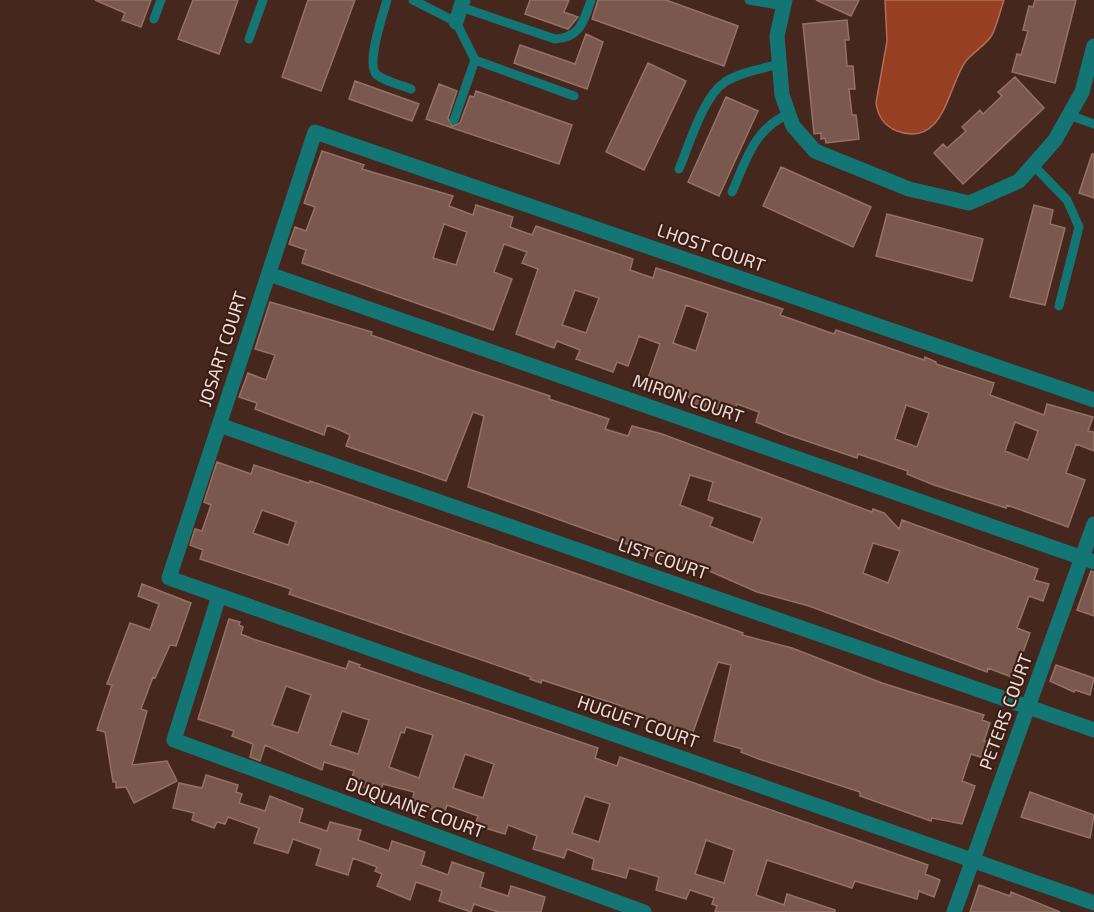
<svg xmlns="http://www.w3.org/2000/svg" width="1094" height="912" font-family="'Exo 2',sans-serif">
  <style>
    .water { fill: #963f23; stroke: #b16e59; stroke-width: 1.5 }
    .building { fill: #7b584e; stroke: #957166; stroke-width: 1.5; fill-rule: evenodd }
    .lines { fill: none; stroke-linecap: round; stroke-linejoin: round }
    .service { stroke: #147674; stroke-width: 9 }
    .minor { stroke: #147674; stroke-width: 15 }
    .labels { text-anchor: middle; stroke-width: 4.5; stroke-linejoin: round; paint-order: stroke }
    .street-label { font-size: 18px; fill: #f0dcd6; stroke: #3a1d14 }
  </style>
  <rect width="100%" height="100%" fill="#45271e"/>
  <path class="water" d="M885 0H1004C1000 11 997 25 992 35 986 45 973 52 966 61 948 84 945 149 897 131 884 126 878 117 876 103L887 41Z"/>
  <path class="building" d="M95 0H151L141 27 122 20 125 13Z
    M193 0H238L219 54 178 39Z
    M308 0H355L321 91 282 77Z
    M530 0H569L564 12 578 17 568 29 525 14Z
    M598 0H666L738 26 724 66 592 19Z
    M816 0H859L851 16Z
    M1035 0H1076L1055 83 1012 72 1017 54 1021 55 1028 31 1023 30 1029 6 1033 7Z
    M847 20 849 40H845L847 66H853L855 89H849L852 115H856L859 139 826 143 825 138 821 139V133L814 134 803 24Z
    M586 34 603 42 587 89 514 63 520 45 575 64Z
    M648 63 686 81 644 170 606 152Z
    M1015 77 1044 108 963 184 934 153 943 144 947 148 966 131 962 127 980 110 983 114 1002 96 998 92Z
    M355 81 419 104 412 121 349 99Z
    M439 84 457 91 448 118 452 126 460 123 470 96 474 97 476 91 572 125 559 164 426 119Z
    M726 97 758 111 719 196 688 182Z
    M322 151 364 165 362 169 453 196 449 206 473 215 476 205 513 217 510 227 532 235 536 226 633 259 630 270 653 278 656 268 783 309 780 315 834 334 836 330 924 360 925 357 936 362V364L994 383 990 395 1044 415 1047 404 1093 417 1088 431 1094 432V451L1076 444 1066 473 1085 480 1068 527 1007 505 1006 508 934 485 907 474 908 471 858 454 857 458 786 434 756 422 759 412 737 404 733 414 706 404 705 407 695 404 679 386 676 395 646 384 660 344 639 336 628 366 617 362 613 372 576 359 580 350 557 341 554 348 516 334 538 269 522 263 527 252 504 244 494 272 512 279 493 330 302 263 306 250 289 244 295 227 306 231 315 207 304 203ZM444 224 467 232 456 265 433 258ZM575 290 599 298 586 333 562 325ZM686 305 708 313 696 351 673 343ZM906 405 929 413 917 447 895 439ZM1015 422 1038 431 1028 460 1005 451Z
    M1092 154H1094V198L1079 193Z
    M781 167 871 207 853 247 763 206Z
    M1034 205 1053 210 1050 224 1065 228 1045 305 1010 297Z
    M887 214 983 239 972 281 876 256Z
    M270 302 372 332 371 335 462 367 550 396 549 399 609 419 605 429 628 436 632 426 662 434 872 512 873 509 884 513 899 529 902 520 1038 569 1034 580 1049 584 1043 601 1029 596 1017 628 1030 633 1014 678 988 668 987 672 809 606 757 592 689 562 687 565 660 555 659 559 648 554 649 552 468 487 484 416 473 412 446 481 346 446 350 435 340 430 327 425 324 435 255 409 257 403 239 397 248 373 266 380 275 355 255 349ZM690 475 713 482 708 500 762 518 753 543 710 526 713 518 680 505ZM873 543 900 551 888 583 863 573Z
    M217 462 251 474 254 465 309 483 310 481 621 589 743 633 742 635 792 648 882 683 984 715 982 720 990 723 984 741 992 743 986 759 971 754 962 781 975 786 962 824 932 818 931 821 860 796V792L759 759 741 752 742 749 714 741 731 665 718 662 692 735 621 710 622 706 542 680 541 683 530 679 531 677 289 594 291 589 200 559 203 550 190 545 195 529 202 531 211 505 204 502ZM262 510 296 522 288 545 253 533Z
    M1091 571 1094 572V616L1077 610Z
    M142 584 191 603 176 646 170 645 155 678 153 677 141 709 147 711 132 765 167 761 177 781 134 803 126 787 116 788V782H113L105 732 97 730 112 685 107 684 130 623 150 630 159 604 138 596Z
    M229 619 240 622 239 625 243 627 241 634 253 639 346 669 349 661 360 665 359 667 598 748 595 758 617 766 620 757 928 865 925 874 940 880 934 897 919 891 917 899 855 881 852 888 767 860 756 895 784 905 787 894 835 910V912H715L717 906 712 904 714 898 690 890 686 899 656 890 659 877 629 868 626 878 592 869 594 859 567 849 564 858 533 849 537 836 508 825 505 834 475 825 478 816 447 805 444 814 412 802 414 792 383 784 380 792 350 783 354 771 324 762 322 770 265 745 260 761 250 757 253 744 232 736 234 731 198 719ZM286 686 311 695 298 733 272 725ZM342 711 369 720 358 754 330 745ZM406 727 433 735 419 778 389 767 401 732 404 733ZM465 754 494 764 483 798 453 788ZM585 796 610 804 599 842 572 833ZM706 840 734 850 724 883 695 874Z
    M1056 665 1094 678 1090 695 1075 690 1074 692 1050 681Z
    M206 775 238 785 236 792 242 794 239 803 265 811 270 796 303 809 299 822 327 831 330 822 361 830 358 840 389 851 392 841 425 852 421 865 448 875 452 862 484 873 480 887 508 896 511 886 545 897 541 912H498L474 904 471 912 439 901 442 891 416 882 410 900 377 886 382 874 375 871 377 867 353 858 348 875 316 865 321 849 293 839 288 853 254 843 259 828 228 817 225 824 217 822 214 828 192 820 194 813 173 808 179 783 202 788Z
    M1030 792 1094 815 1090 838 1021 817Z
    M979 885 1010 896 1011 892 1060 912H970Z"/>
  <g class="lines">
    <path class="service" d="M387 0C383 15 366 62 376 74 383 81 401 85 411 89
      M413 0 456 22 475 60
      M749 0 784 6
      M461 7 555 39C580 38 584 21 591 0
      M154 19 161 0
      M249 39 263 0
      M1069 115 1094 124
      M454 120 475 60 574 96
      M1033 165 1067 200 1079 227 1059 306
      M679 169C689 146 703 96 725 82 741 72 761 69 779 64
      M732 192C746 161 754 128 789 114"/>
    <path class="minor" d="M785 0 777 36 782 95 793 126 815 151 909 189 969 203 1019 181 1055 140 1082 92 1094 46
      M456 22 463 0
      M269 274 1094 562
      M1094 400 315 132 169 578 1094 903
      M219 425 1094 730
      M219 596 174 740 644 912
      M954 912 1094 524"/>
  </g>
  <g class="labels">
    <g class="street-label">
      <text transform="translate(711 248) rotate(19)" y="6">LHOST COURT</text>
      <text transform="translate(223 349) rotate(-72)" y="6">JOSART COURT</text>
      <text transform="translate(688 399) rotate(19)" y="6">MIRON COURT</text>
      <text transform="translate(663 559) rotate(19)" y="6">LIST COURT</text>
      <text transform="translate(1006 712) rotate(-70)" y="6">PETERS COURT</text>
      <text transform="translate(638 722) rotate(19)" y="6">HUGUET COURT</text>
      <text transform="translate(415 808) rotate(20)" y="6">DUQUAINE COURT</text>
    </g>
  </g>
</svg>
